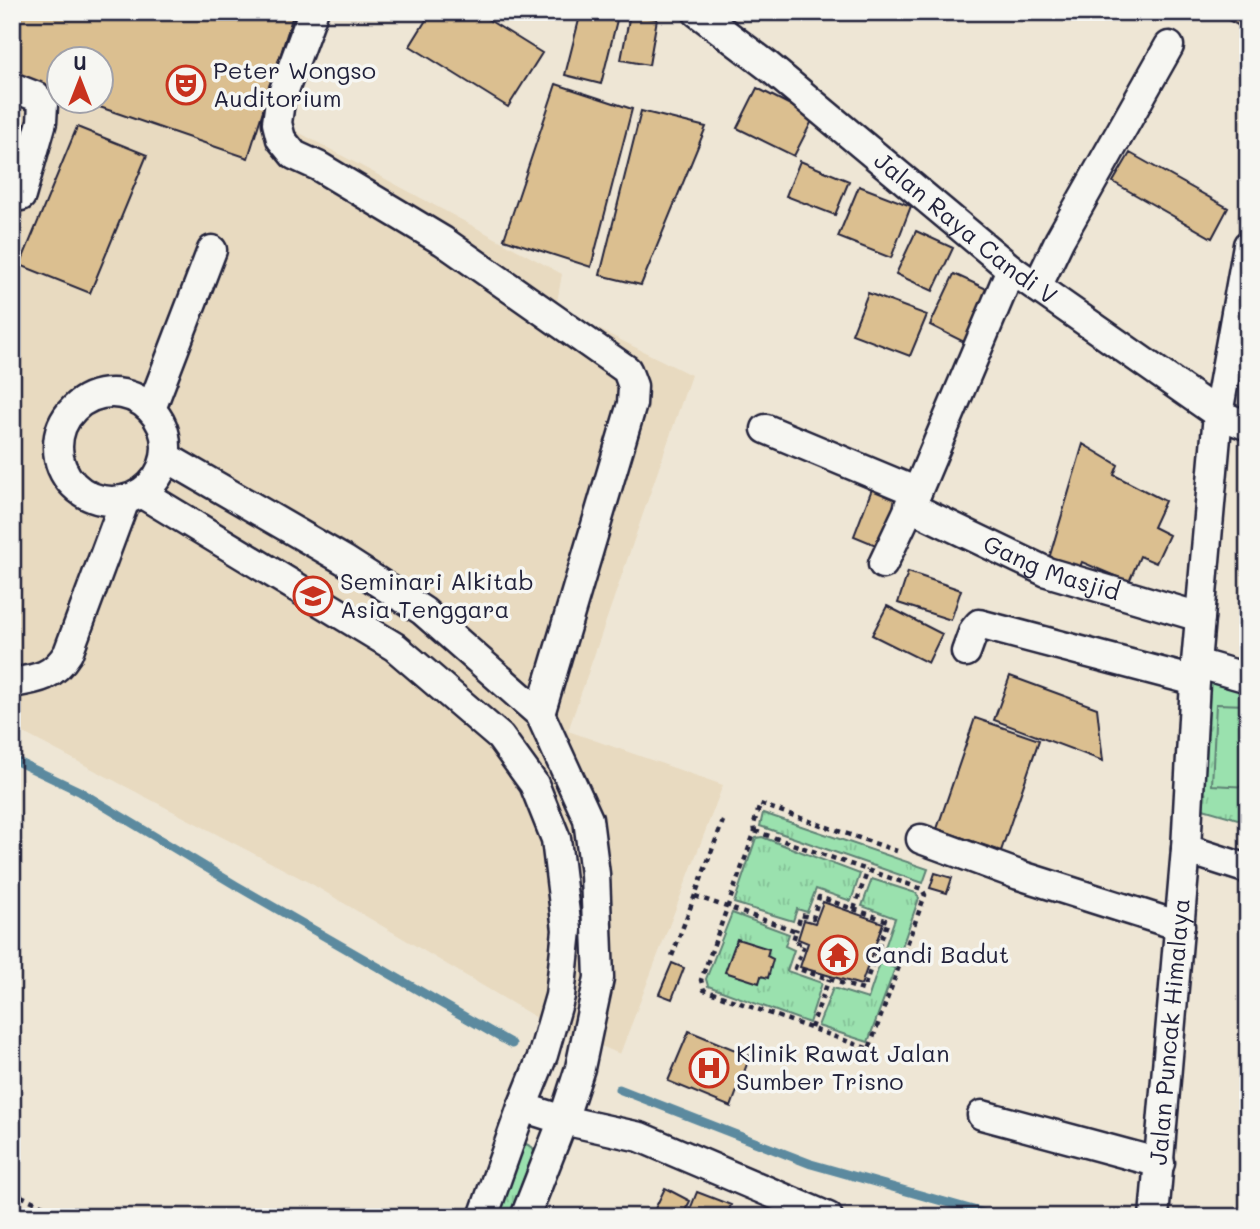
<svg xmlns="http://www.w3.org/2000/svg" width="1260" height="1229" font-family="Mali,sans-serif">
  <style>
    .built { fill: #e8dac0; fill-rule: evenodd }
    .grass { fill: url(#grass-tufts); stroke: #5e8274; stroke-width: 2 }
    .pitch { fill: #9ae1ae; stroke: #5e8274; stroke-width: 2 }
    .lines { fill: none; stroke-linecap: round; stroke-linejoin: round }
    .stream { stroke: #5c8a9f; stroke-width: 9 }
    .building { fill: #dbbf90; stroke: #22223b; stroke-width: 2 }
    .minor-casing { stroke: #22223b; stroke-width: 33 }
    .path { stroke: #22223b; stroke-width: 4.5; stroke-dasharray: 5 5; stroke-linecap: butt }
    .minor { stroke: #f6f6f2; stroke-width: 28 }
    .labels { text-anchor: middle; stroke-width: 7; stroke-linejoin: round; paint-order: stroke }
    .poi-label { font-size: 24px; fill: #22223b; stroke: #f6f6f2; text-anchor: start }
    .street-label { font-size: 24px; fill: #22223b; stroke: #f6f6f2 }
  </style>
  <defs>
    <pattern id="grass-tufts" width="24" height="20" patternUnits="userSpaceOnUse" patternTransform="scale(1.75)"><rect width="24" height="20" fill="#9ae1ae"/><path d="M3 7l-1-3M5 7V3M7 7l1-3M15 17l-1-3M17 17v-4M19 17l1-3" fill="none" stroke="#84c197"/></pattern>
  </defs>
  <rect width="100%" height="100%" fill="#eee6d5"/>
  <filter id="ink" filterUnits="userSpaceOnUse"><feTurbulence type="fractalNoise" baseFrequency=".0143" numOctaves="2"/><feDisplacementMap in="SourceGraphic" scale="14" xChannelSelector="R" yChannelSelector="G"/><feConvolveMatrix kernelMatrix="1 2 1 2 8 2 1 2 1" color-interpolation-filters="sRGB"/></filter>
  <g filter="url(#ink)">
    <path class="built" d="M12 12H325L287 126 562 274 556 308 691 375 568 731 723 785 620 1054 542 1021 310 883 12 727ZM60 60H102V102H60Z"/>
    <path class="grass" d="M1207 672 1248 683V822L1203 809Z
      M763 813 928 869 923 883 760 826Z
      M762 837 860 874 851 901 816 889 807 912 797 909 793 921 734 903 756 838Z
      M872 879 916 893 919 898 898 958 883 953 895 918 862 906Z
      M732 913 789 934 785 946 794 950 787 971 822 983 809 1023 708 986 706 979Z
      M880 963 895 968 868 1042 818 1026 833 988 868 999Z
      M526 1144 532 1147 534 1152 509 1217H493L519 1148Z"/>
    <path class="pitch" d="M1216 704 1248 705V787L1212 785Z"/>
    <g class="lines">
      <path class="stream" d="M12 759 79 791 237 886 512 1044
        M619 1089 811 1164 998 1217"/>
    </g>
    <path class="building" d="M12 12H294L248 158 85 102H102V60H60V93L12 77Z
      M431 12H476L542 53 508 107 410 46Z
      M581 12H619L601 84 565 75Z
      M1214 12H1248V20L1243 28Z
      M630 14 657 19 649 65 621 60Z
      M556 84 632 109 591 267 504 239Z
      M757 88 814 117 794 156 737 128Z
      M641 111 706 127 641 285 600 275Z
      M12 127 34 135 12 193Z
      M77 127 147 155 90 293 20 265Z
      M1130 153 1228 208 1212 238 1113 182Z
      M800 161 849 181 835 215 786 196Z
      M859 186 911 206 891 258 838 237Z
      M916 231 953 248 933 291 896 274Z
      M954 274 991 291 966 343 930 325Z
      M868 293 927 315 910 356 852 334Z
      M1083 444 1118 465 1114 475 1165 501 1153 527 1169 535 1156 563 1140 556 1129 582 1082 562 1078 572 1048 562Z
      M875 481 905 493 883 548 854 536Z
      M908 572 961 590 951 620 898 603Z
      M887 606 942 634 928 663 872 635Z
      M1010 676 1097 708 1103 761 994 720Z
      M975 718 1039 740 1001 851 937 829Z
      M935 873 952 878 947 893 930 888Z
      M823 902 883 923 861 985 800 967 808 943 798 939 804 920 815 923Z
      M737 939 769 949 767 956 773 959 768 978 761 976 759 983 725 972Z
      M672 963 684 968 672 999 659 994Z
      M689 1031 750 1056 731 1107 668 1081Z
      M665 1188 690 1201 682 1217H651Z
      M697 1192 731 1205 726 1217H687Z"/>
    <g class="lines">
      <defs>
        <g id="minor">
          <path d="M313 12 280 101 277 123 281 139 294 155 318 166 443 241 627 370 633 386 632 404 540 714"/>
          <path id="s1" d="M697 12 768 66 1011 269 1218 414 1248 426"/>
          <path d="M12 87 35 96 43 104 42 122 21 196"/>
          <path d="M1037 287 1060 239 1169 46"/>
          <circle cx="112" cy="447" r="54"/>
          <path d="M151 409 212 250"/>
          <path d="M766 429 917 492 1011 269"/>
          <path d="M166 457 344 560 423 611 540 714 588 819 595 874 599 978 580 1068 563 1120 525 1217"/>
          <path d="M141 493 395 647 500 737 534 784 556 839 567 930 560 996 543 1055 522 1107 483 1217"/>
          <path id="s2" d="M909 506 1047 572 1200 617"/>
          <path d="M883 564 917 492"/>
          <path d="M966 652 974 630 979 624 1195 681"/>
          <path d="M1196 663 1248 678"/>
          <path d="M12 683C38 679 53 677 68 653L125 500"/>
          <path d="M921 839 1019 875 1180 926"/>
          <path d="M1186 849 1248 869"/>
          <path d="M522 1107 563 1120 640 1137 828 1217"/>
          <path d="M982 1115 1160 1163"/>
          <path id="s3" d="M1154 1217 1186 849 1196 663 1218 414 1248 245"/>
        </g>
      </defs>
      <use href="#minor" class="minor-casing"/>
      <path class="path" d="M755 831 922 889 925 895 869 1049 704 990 701 980 755 831 754 824 760 804 897 851
        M695 896 796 931 793 941 804 945 795 968 863 990 888 921 819 897 813 918 801 915 796 931
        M854 909 868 870
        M672 956 723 821
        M876 956 900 964
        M811 1028 829 979
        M12 1192 68 1217"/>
      <use href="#minor" class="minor"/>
    </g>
  </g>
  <defs>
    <symbol id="theatre-ring" viewBox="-11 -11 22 22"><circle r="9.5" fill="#f6f6f2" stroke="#c8321e" stroke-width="1.5"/><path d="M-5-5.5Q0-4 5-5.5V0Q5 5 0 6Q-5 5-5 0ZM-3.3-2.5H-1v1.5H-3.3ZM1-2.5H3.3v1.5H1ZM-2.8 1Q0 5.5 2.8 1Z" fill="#c8321e"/></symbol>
    <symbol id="university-ring" viewBox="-11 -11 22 22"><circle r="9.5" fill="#f6f6f2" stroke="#c8321e" stroke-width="1.5"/><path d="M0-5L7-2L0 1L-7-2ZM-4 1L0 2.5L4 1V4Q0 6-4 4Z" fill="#c8321e"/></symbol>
    <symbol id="temple-ring" viewBox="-11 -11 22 22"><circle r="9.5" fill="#f6f6f2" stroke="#c8321e" stroke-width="1.5"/><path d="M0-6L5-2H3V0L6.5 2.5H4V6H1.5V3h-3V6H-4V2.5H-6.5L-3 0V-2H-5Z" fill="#c8321e"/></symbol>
    <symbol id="hospital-ring" viewBox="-11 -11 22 22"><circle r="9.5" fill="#f6f6f2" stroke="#c8321e" stroke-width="1.5"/><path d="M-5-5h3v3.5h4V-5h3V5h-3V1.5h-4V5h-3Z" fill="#c8321e"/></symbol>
  </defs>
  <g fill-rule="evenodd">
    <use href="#theatre-ring" x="164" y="63" width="44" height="44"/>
    <use href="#university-ring" x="291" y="574" width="44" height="44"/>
    <use href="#temple-ring" x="816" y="933" width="44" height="44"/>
    <use href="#hospital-ring" x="687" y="1046" width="44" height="44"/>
  </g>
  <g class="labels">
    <g class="poi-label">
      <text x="213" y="79">Peter Wongso<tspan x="213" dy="28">Auditorium</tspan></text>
      <text x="340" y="590">Seminari Alkitab<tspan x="340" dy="28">Asia Tenggara</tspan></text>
      <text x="865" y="963">Candi Badut</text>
      <text x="736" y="1062">Klinik Rawat Jalan<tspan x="736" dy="28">Sumber Trisno</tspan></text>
    </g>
    <g class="street-label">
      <text dy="8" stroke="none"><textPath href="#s1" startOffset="345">Jalan Raya Candi V</textPath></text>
      <text dy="8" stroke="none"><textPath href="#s2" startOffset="156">Gang Masjid</textPath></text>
      <text dy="8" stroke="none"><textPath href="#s3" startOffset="186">Jalan Puncak Himalaya</textPath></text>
    </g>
  </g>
  <rect width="1260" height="1229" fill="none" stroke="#f6f6f2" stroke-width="42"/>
  <rect x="21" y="21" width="1218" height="1187" fill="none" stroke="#22223b" stroke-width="2.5" filter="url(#ink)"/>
  <g transform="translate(80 80)"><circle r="33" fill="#f6f6f2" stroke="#a1a1a9" stroke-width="2"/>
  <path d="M0-5L12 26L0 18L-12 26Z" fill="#c8321e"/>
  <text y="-10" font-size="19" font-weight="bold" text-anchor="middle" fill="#22223b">U</text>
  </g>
</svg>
